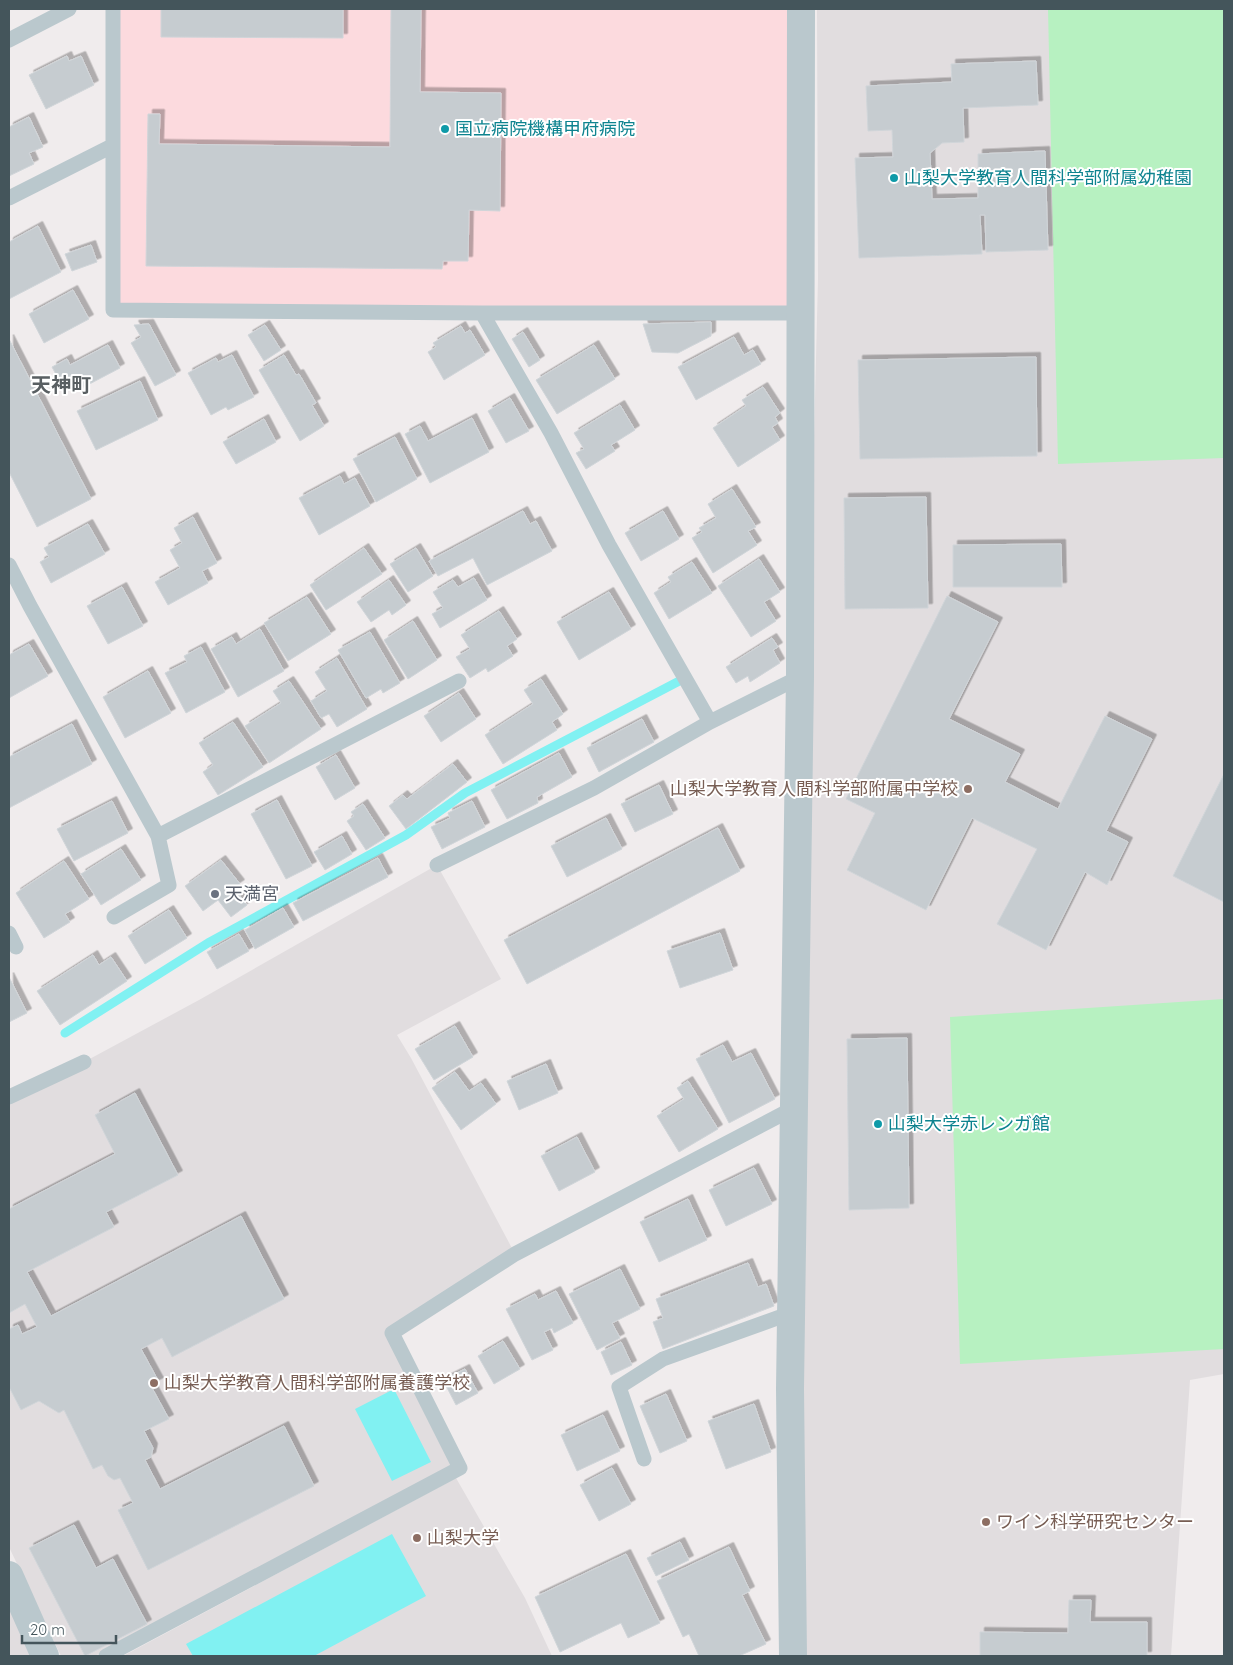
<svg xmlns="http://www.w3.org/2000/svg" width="1233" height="1665" font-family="Quicksand,'Noto Sans JP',sans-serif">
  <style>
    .education { fill: #e1dddf }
    .medical { fill: #fcdade }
    .green { fill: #b7f1c1 }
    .water { fill: #81f1f2 }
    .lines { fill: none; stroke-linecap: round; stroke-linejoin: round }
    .stream { stroke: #81f1f2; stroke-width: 9 }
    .building { fill: #c6ccd0; stroke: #d0d5d9; filter: url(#shadow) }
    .service { stroke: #bac8cd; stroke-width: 15 }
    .minor { stroke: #bac8cd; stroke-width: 28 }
    .culture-dot { fill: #0f9aa8; stroke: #fff; stroke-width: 2 }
    .education-dot { fill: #8d6e63; stroke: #fff; stroke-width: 2 }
    .worship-dot { fill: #6b7280; stroke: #fff; stroke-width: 2 }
    .labels { text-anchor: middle; stroke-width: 4; stroke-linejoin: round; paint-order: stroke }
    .culture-label { font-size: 18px; fill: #0d838f; stroke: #fff; text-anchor: start }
    .education-label { font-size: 18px; fill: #785e54; stroke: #fff; text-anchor: start }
    .worship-label { font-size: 18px; fill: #5b616d; stroke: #fff; text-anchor: start }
    .quarter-label { font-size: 20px; font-weight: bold; fill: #595f62; stroke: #fff }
  </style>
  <defs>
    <filter id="shadow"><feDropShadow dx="4.5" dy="-4.5" stdDeviation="0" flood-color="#0004"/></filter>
  </defs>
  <rect width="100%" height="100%" fill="#f0eced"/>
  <path class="education" d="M817 9H1224V1374L1190 1380 1171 1656H793L790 1389 818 279Z
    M437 865 501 979 397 1035 411 1058 515 1254 392 1333 460 1468 95 1656H61L9 1547V1100L84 1062 199 1000Z
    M456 1478 525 1598 552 1656H123Z
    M9 1607 32 1656H9Z"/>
  <path class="medical" d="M113 9H813L800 313 113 310Z"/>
  <path class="green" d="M1048 9H1224V458L1058 464Z
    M1224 999V1349L960 1364 950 1017Z"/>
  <path class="water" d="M394 1389 431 1462 392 1481 355 1409Z
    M392 1534 426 1596 314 1656H193L186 1644Z"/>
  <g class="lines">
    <path class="stream" d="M65 1033 208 943 406 835 465 793 685 678"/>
  </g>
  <path class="building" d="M161 9H343V38L161 37Z
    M391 9H573H421L420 92 501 93 500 211 469 210 468 261H443L442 269 146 266 148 114H160L159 144 390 147Z
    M67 56 69 61 81 56 94 85 46 109 29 75Z
    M1036 61 1038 105 963 108 964 142 942 143 930 153 932 199 978 198V154L1045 151 1048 250 986 252 985 215H980L982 254 859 258 855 158 893 157 892 130 868 131 866 86 952 82 951 64Z
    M29 117 43 147 29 153 34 164 9 176V127Z
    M38 226 61 272 9 299V242Z
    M91 245 97 262 72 271 65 254Z
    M73 290 89 319 44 343 29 314Z
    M711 322V336L678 353 652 352 643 324Z
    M149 324 176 375 155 386 131 343 141 337 134 325Z
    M265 325 281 350 264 361 248 335Z
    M461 326 465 333 470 330 485 355 444 380 428 352 436 347 433 343Z
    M523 332 540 360 529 367 512 339Z
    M734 337 744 355 753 350 761 364 696 400 678 367Z
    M9 339 91 499 37 527 9 472Z
    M108 345 120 368 80 389 77 384 65 391 52 367 67 359 70 365Z
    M594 345 615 379 557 414 536 380Z
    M232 355 254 397 228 410 226 407 211 415 188 373 216 358 218 362Z
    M284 355 296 375 299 374 316 403 312 405 324 426 300 441 259 370Z
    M1036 357 1037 456 860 459 858 360Z
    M140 381 158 420 96 450 77 411Z
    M763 387 780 413 775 417 778 423 772 427 780 440 738 467 713 428 746 406 742 400Z
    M510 398 529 431 506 443 488 411Z
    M620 405 635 430 611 445 615 451 586 469 576 453 584 449 574 433Z
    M472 418 489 452 430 483 405 434 420 426 428 441Z
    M264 419 276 442 236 464 223 442Z
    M395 437 417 479 376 502 353 459Z
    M340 476 344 484 355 478 370 506 319 535 299 498Z
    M732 489 756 527 748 531 757 545 713 573 692 538 702 532 699 528 716 518 708 504Z
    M926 497 928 608 845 609 844 498Z
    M523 511 530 524 536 521 552 551 487 585 473 558 438 576 429 561Z
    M663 511 679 539 641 561 625 533Z
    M193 517 217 563 202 571 208 583 168 605 155 582 180 568 170 550 182 543 174 528Z
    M88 524 105 554 51 583 40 562 49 557 44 548Z
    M1061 544 1062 587H953V545Z
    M364 548 382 574 326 610 310 585Z
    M416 548 433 576 408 592 390 564Z
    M759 559 780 592 764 602 776 621 751 637 718 586Z
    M692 562 712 593 669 619 654 593 671 582 668 577Z
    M474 578 487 600 440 628 432 614 443 608 433 592 453 580 458 587Z
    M389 580 406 605 392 615 389 610 371 622 357 602Z
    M122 587 143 626 108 644 87 606Z
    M609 592 631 629 579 660 557 622Z
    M947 596 998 622 949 719 1020 754 1005 782 1058 809 1105 716 1152 739 1106 831 1128 842 1107 885 1085 872 1046 950 997 924 1037 849 972 818 926 910 847 870 875 813 846 799Z
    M307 597 331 634 288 661 264 623Z
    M499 611 517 639 507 646 513 656 488 672 486 668 470 678 456 657 470 649 461 635Z
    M413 621 437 660 408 679 384 640Z
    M260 629 284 671 238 697 211 649 232 637 236 644Z
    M370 632 400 683 383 693 381 689 366 698 338 650Z
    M772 638 778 647 773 650 780 663 750 682 748 676 736 683 726 667Z
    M29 644 48 676 9 698V655Z
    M201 647 225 692 186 713 165 673 187 662 184 656Z
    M337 658 367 709 337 727 329 714 321 718 311 701 327 691 315 672Z
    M148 671 171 713 125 738 103 697Z
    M541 679 563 714 552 722 557 730 503 764 485 735 533 704 524 690Z
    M289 681 321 729 269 763 245 726 281 703 273 691Z
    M459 693 476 719 441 742 424 716Z
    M642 719 654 742 599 772 587 748Z
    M233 722 263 767 218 795 203 772 213 765 199 743Z
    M72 724 92 764 9 808V757Z
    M559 753 572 777 537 797 538 803 507 819 491 790Z
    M336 755 355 788 335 800 316 767Z
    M453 764 467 782 406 829 389 806 403 795 407 799Z
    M1224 774V902L1173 876Z
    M659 785 673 814 635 832 621 804Z
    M277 800 312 866 286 879 251 814Z
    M112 801 128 833 74 861 57 829Z
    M472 801 485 827 442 849 431 827 450 818 448 813Z
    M363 804 385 838 366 850 347 821 354 816 351 812Z
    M606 818 622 849 567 877 551 846Z
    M718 828 740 871 527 984 504 940Z
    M342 836 352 854 325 870 314 852Z
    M121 849 141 880 101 905 81 874Z
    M378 858 388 877 303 921 293 903Z
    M221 860 240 884 234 888 247 905 231 917 218 900 203 911 185 886Z
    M64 861 89 899 65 914 70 922 44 938 16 893Z
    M283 908 294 927 255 949 245 930Z
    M169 910 187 938 145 964 128 936Z
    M720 933 733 970 680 988 667 951Z
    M239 934 249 951 217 969 207 952Z
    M93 955 99 965 111 957 127 981 60 1025 37 991Z
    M9 977 27 1013 9 1022Z
    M455 1026 473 1057 434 1080 415 1049Z
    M907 1038 909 1208 849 1210 847 1039Z
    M723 1045 732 1062 751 1053 775 1099 729 1123 696 1059Z
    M546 1064 558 1093 519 1110 507 1081Z
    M455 1072 469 1091 481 1083 496 1104 461 1130 432 1088Z
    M688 1081 718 1129 679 1152 657 1116 684 1099 677 1088Z
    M135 1093 178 1175 106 1212 114 1227 27 1272 51 1316 241 1216 284 1299 172 1357 162 1338 141 1349 159 1382 151 1386 169 1419 144 1431 153 1448 151 1457 145 1460 160 1489 284 1426 314 1486 148 1570 118 1510 133 1503 120 1478 114 1480 108 1476 102 1465 93 1469 64 1410 59 1413 39 1401 21 1410 9 1387V1329L18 1325 22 1334 37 1327 25 1304 9 1313V1209L115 1154 95 1115Z
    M577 1137 595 1172 559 1191 541 1156Z
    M754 1168 772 1204 726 1226 709 1190Z
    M688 1199 707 1240 659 1262 640 1222Z
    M748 1263 758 1287 766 1284 774 1306 663 1349 653 1322 663 1318 656 1299Z
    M620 1269 640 1309 612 1323 620 1338 597 1350 569 1294Z
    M556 1291 573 1323 554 1333 552 1328 544 1332 553 1350 532 1360 506 1309 535 1294 538 1300Z
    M503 1341 520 1369 494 1384 478 1356Z
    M621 1342 632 1365 611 1375 601 1352Z
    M465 1369 478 1393 456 1405 443 1380Z
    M666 1394 687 1441 660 1453 640 1406Z
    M754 1404 771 1452 726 1469 708 1421Z
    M603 1415 620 1451 577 1471 561 1435Z
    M612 1468 631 1504 599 1521 580 1485Z
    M74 1525 96 1568 113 1559 147 1624 85 1656 29 1548Z
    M680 1542 689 1560 656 1576 647 1558Z
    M729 1547 750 1591 742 1595 766 1644 739 1656H699L689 1634 683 1637 657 1581Z
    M626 1554 660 1623 628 1638 621 1623 560 1652 535 1597Z
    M1069 1600H1091L1090 1622H1147V1656H980V1632L1068 1633Z"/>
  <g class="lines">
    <path class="service" d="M113 9V310L482 313H800
      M9 40 69 9
      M9 198 112 146
      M482 313 551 433 609 545 710 722
      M9 565 30 606 158 836 459 681
      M437 865 594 788 710 722 800 677
      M114 917 169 885 158 836
      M9 933 16 947
      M9 1097 84 1062
      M644 1459 619 1387 663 1359 791 1313
      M106 1656 460 1468 392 1333 515 1254 794 1108"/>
    <path class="minor" d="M9 1575 45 1656
      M793 1656 790 1389 800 677 801 9"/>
  </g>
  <g class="culture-dot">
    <circle cx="445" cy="129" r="5"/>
    <circle cx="894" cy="178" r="5"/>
    <circle cx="878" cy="1124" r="5"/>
  </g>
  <g class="education-dot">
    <circle cx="968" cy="789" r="5"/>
    <circle cx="154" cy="1383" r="5"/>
    <circle cx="986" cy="1522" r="5"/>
    <circle cx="417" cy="1538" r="5"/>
  </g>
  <circle class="worship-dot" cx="215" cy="894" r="5"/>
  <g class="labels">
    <g class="culture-label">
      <text x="455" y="135">国立病院機構甲府病院</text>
      <text x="904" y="184">山梨大学教育人間科学部附属幼稚園</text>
      <text x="888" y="1130">山梨大学赤レンガ館</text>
    </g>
    <g class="education-label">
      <text x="958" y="795" text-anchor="end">山梨大学教育人間科学部附属中学校</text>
      <text x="164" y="1389">山梨大学教育人間科学部附属養護学校</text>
      <text x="996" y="1528">ワイン科学研究センター</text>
      <text x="427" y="1544">山梨大学</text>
    </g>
    <g class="worship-label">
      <text x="225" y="900">天満宮</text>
    </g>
    <g class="quarter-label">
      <text x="61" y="392">天神町</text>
    </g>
  </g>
  <rect width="1233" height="1665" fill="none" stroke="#44555b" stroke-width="20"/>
  <path d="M22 1635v8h94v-8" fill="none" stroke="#44555b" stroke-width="2.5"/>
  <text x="30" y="1635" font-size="15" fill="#44555b" stroke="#ffffff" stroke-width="4" paint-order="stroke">20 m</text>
</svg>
